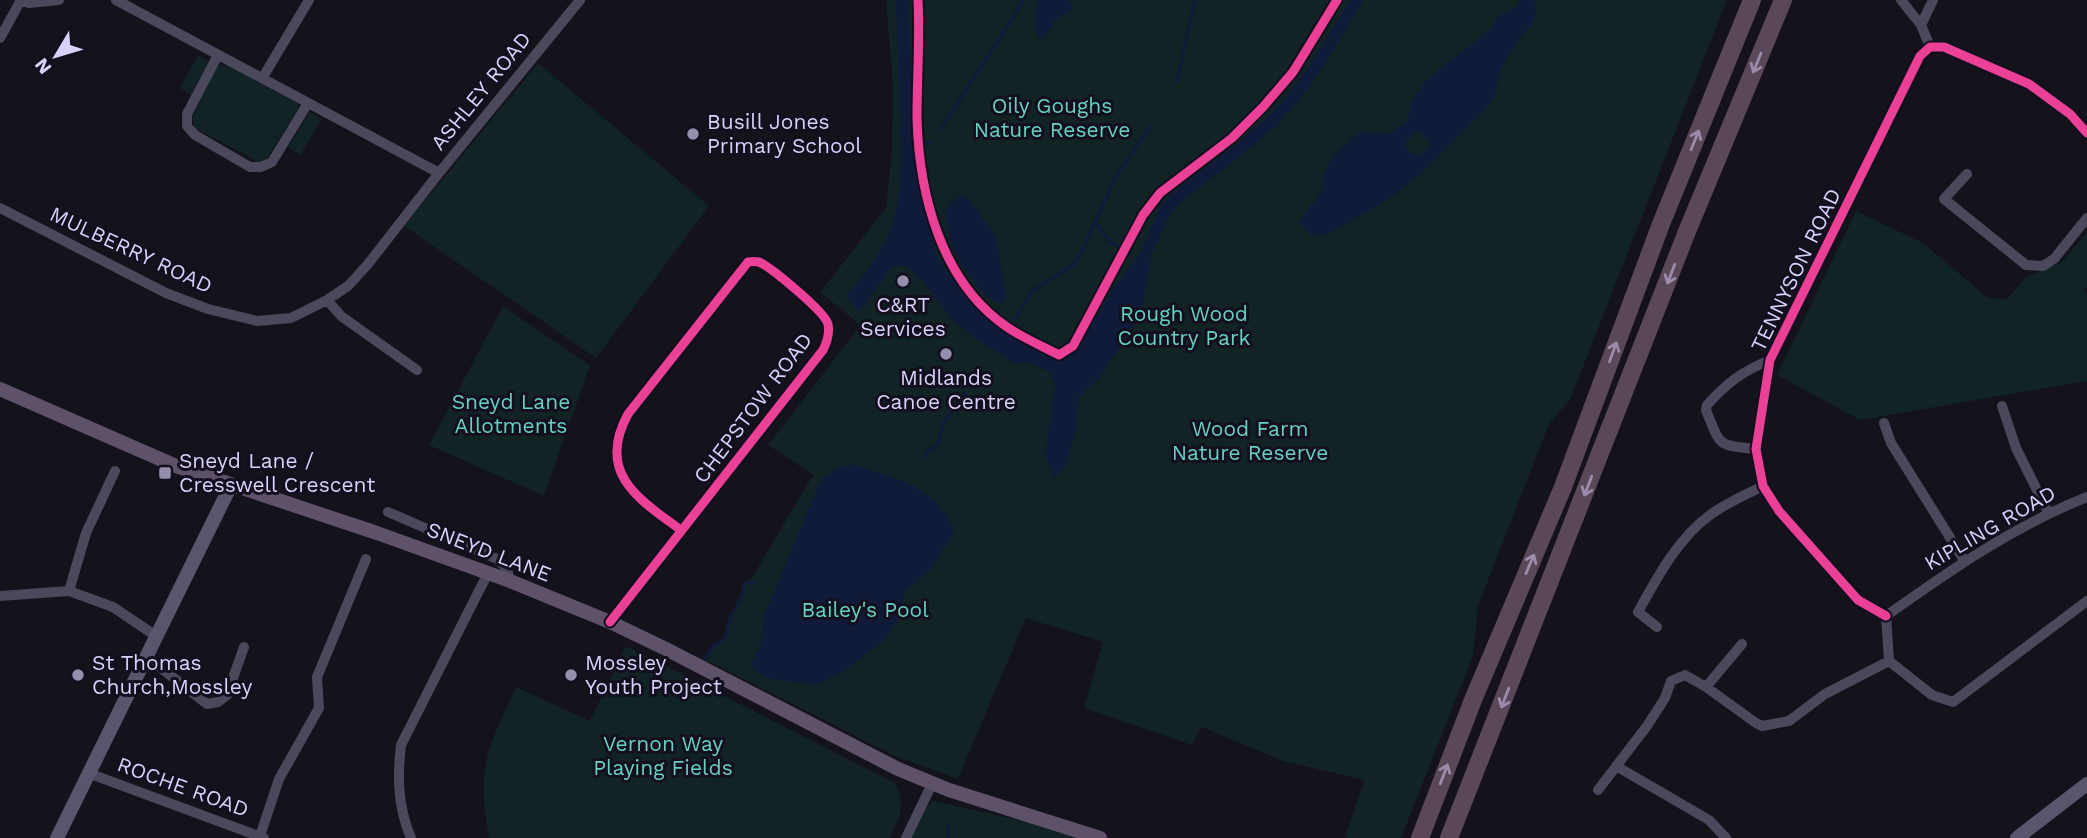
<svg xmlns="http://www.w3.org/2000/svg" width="2087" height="838" font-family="'Work Sans',sans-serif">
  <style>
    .green { fill: #122325 }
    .water { fill: #101b39; fill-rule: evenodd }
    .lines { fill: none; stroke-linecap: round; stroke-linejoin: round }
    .stream { stroke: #101b39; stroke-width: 3.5 }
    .canal { stroke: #101b39; stroke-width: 12 }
    .street { stroke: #4a485a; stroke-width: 10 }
    .secondary { stroke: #59556c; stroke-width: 14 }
    .primary { stroke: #5e526b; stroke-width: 14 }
    .highway { stroke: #5a4859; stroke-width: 18 }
    .cycleway-casing { stroke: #130f1e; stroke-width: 13 }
    .cycleway { stroke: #ea4096; stroke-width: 9 }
    .oneway { stroke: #9a8caa }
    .poi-dot { fill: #958eac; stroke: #130f1e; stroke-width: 2.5 }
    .labels { text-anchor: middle; stroke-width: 6; stroke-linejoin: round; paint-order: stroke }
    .street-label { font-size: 21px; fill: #dad1fa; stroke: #130f1e }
    .park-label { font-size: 21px; fill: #65d2c2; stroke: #130f1e }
    .poi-label { font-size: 21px; fill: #dad1fa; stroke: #130f1e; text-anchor: start }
  </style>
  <rect width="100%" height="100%" fill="#14121a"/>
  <path class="green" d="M886 0H1727L1570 400 1549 424 1478 606 1473 656 1401 838H1345L1364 780 1283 761 1202 727 1192 745 1084 708 1103 642 1026 618 958 779 895 756 712 663 703 661 712 647 725 639C727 631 728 622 731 616 738 604 744 597 744 583L751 579 813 475 768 445 856 331 859 332 863 327 820 292 886 208 892 149 893 85Z
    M198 55 209 61 191 95 180 88Z
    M538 63 709 206 596 358 404 226Z
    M227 65 297 103 298 109 266 160 260 163 195 128 192 116 217 66Z
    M310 112 322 119 300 155 288 147Z
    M1856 211 1923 243 1988 298 2007 299 2026 277 2061 263 2087 233V287L2084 288 2087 296V381L1860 420 1777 375Z
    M503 306 590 365 544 496 429 445Z
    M626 646 895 783C906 808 901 813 890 838H489C485 814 481 786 486 762 491 737 506 711 516 687L590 721Z
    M933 801 1033 823 1084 838H911L923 811Z"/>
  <path class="water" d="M1038 0H1069L1073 10 1056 19 1045 37 1040 40C1032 28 1035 14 1038 0Z
    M1519 0H1534L1537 10 1533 23 1517 42 1501 69 1494 99 1424 171 1391 198 1326 235 1312 236 1299 222 1321 192 1324 172 1332 157 1359 132 1390 133 1407 122 1412 100 1424 82 1489 30 1498 16 1518 6ZM1418 130 1429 142V148L1419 156 1409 152 1405 145 1410 137Z
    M907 118 915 126 920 175 931 234 936 254 946 270 972 303 998 326 1023 343 1055 360H1065L1077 351 1111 291 1155 233 1143 305 1133 327 1100 378 1079 397 1076 430 1066 466 1053 478 1045 454 1055 384 1051 373 1028 362 1015 364C994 350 970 337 952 319 936 303 925 277 904 266H895L890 270 859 312 847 297V294C900 236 902 202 900 126Z
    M959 195 969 199 996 236 1006 296V300L1000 303C983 301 960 264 953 248 948 237 947 221 945 209Z
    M853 464C896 480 934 483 955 531L930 570 905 591 899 619 886 638 845 671 815 685 766 678 750 665 761 643 763 618 821 479 836 469Z"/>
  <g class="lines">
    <path class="stream" d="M1177 81 1195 0
      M941 129 1024 0
      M923 145 929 142
      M1096 224 1107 239 1121 249
      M1015 319 1032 291 1073 265 1083 249 1115 178 1150 127
      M925 457 927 452 938 444 942 425 964 394
      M703 661 712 647 725 639C727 631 728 622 731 616 738 604 744 597 744 583L753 582
      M948 838V826"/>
    <path class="canal" d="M902 0 907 135
      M1148 248 1166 209 1175 200C1205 174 1243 149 1271 122 1306 88 1331 42 1357 0"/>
    <path class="street" d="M21 0 29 3 59 0
      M116 0 439 173
      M1901 0 1921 25 1930 47
      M1921 25 1933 0
      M0 38 21 0
      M218 55 187 114V126L195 135 250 167H261L272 162 308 103
      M263 77 309 0
      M1967 174 1944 199 2026 265 2043 266 2054 259 2087 218
      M0 208 166 293 208 309 257 321 291 318 327 300 348 286 368 264 439 173 580 0
      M327 300 341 316 417 370
      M2002 406 2016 448 2049 514
      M1884 423 1891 443 1964 560
      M1756 449C1717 445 1721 447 1706 410L1707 405C1727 383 1741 372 1770 360
      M388 512 497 559 507 569 510 581
      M69 591 86 533 115 471
      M0 596 69 591 113 607 156 636
      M1886 616 1858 600 1779 511 1763 486 1756 449 1770 360 1920 56 1930 47H1944L2029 84 2070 114 2087 133
      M610 622 823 350C827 342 830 334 828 324 825 312 771 267 759 262 754 261 753 261 748 262L628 414C596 473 638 499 681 530
      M1657 627 1638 612C1657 578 1678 538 1710 515 1726 503 1745 495 1763 486
      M147 657 207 704 218 702 227 695 244 647
      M1889 661 1886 616C1949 571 2014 526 2087 497
      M1706 687 1756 723 1762 726 1789 721 1825 694 1889 661 1932 695 1953 702 2087 601
      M1616 766 1709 820 1726 838
      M88 773 264 838
      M1598 790 1647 726 1665 698 1671 681 1685 675 1706 687 1742 644
      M260 836 279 779 319 708 317 677 366 559
      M411 838C398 807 397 778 401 745L488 573
      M906 838 932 784"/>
    <path class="secondary" d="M57 838 231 485
      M2017 838 2087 784"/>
    <path class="primary" d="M0 389 176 466 377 533 510 581 610 622 666 649 898 769 949 790 1100 838"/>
    <path class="highway" d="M1420 838 1473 700 1563 487 1661 224 1752 0
      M1449 838 1686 234 1783 0"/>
    <defs>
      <path id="cycleway" d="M918 0C920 39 917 79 917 118 919 194 941 282 1007 327 1023 338 1042 346 1059 355L1073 346 1143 215 1160 193 1232 138 1263 107 1293 72 1337 0
        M1886 616 1858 600 1779 511 1763 486 1756 449 1770 360 1920 56 1930 47H1944L2029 84 2070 114 2087 133
        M610 622 823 350C827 342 830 334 828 324 825 312 771 267 759 262 754 261 753 261 748 262L628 414C596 473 638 499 681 530"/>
    </defs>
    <use href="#cycleway" class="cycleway-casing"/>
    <use href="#cycleway" class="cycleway"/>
  </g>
  <defs><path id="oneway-shaft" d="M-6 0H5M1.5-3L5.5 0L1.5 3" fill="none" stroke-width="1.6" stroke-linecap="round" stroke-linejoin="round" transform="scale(1.75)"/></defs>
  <g class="oneway">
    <use href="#oneway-shaft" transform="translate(1757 63) rotate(112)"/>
    <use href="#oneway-shaft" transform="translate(1695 140) rotate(-68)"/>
    <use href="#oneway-shaft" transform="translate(1671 274) rotate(111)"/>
    <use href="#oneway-shaft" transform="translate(1613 352) rotate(-70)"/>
    <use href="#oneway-shaft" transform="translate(1588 486) rotate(111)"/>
    <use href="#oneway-shaft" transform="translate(1530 564) rotate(-67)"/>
    <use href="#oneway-shaft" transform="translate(1505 698) rotate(111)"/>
    <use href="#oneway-shaft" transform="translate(1444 774) rotate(-69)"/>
  </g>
  <g class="poi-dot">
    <circle cx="693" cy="134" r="7"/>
    <circle cx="903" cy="281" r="7"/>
    <circle cx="946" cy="354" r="7"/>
    <rect x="158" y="466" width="14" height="14" rx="3.5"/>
    <circle cx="78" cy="675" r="7"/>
    <circle cx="571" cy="675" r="7"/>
  </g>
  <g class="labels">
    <g class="street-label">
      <text transform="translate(481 91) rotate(-51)" y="7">ASHLEY ROAD</text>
      <text transform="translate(131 250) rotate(25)" y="7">MULBERRY ROAD</text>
      <text transform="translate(1796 270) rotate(-64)" y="7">TENNYSON ROAD</text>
      <text transform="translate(753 408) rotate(-53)" y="7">CHEPSTOW ROAD</text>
      <text transform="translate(1990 528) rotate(-30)" y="7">KIPLING ROAD</text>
      <text transform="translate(489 552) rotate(21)" y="7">SNEYD LANE</text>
      <text transform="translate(183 787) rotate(20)" y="7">ROCHE ROAD</text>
    </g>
    <g class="park-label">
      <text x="1052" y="113">Oily Goughs<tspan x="1052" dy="24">Nature Reserve</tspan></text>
      <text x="1184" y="321">Rough Wood<tspan x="1184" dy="24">Country Park</tspan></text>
      <text x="511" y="409">Sneyd Lane<tspan x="511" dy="24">Allotments</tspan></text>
      <text x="1250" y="436">Wood Farm<tspan x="1250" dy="24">Nature Reserve</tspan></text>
      <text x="865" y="617">Bailey's Pool</text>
      <text x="663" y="751">Vernon Way<tspan x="663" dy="24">Playing Fields</tspan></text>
    </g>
    <g class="poi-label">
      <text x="707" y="129">Busill Jones<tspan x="707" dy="24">Primary School</tspan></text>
      <text x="903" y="312" text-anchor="middle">C&amp;RT<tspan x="903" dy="24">Services</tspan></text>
      <text x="946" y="385" text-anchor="middle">Midlands<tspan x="946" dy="24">Canoe Centre</tspan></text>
      <text x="179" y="468">Sneyd Lane /<tspan x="179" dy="24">Cresswell Crescent</tspan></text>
      <text x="92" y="670">St Thomas<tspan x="92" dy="24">Church,Mossley</tspan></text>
      <text x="585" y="670">Mossley<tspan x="585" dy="24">Youth Project</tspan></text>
    </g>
  </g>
  <g transform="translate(56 56) rotate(232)" stroke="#130f1e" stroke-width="5" paint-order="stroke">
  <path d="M0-5L12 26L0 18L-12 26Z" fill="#dad1fa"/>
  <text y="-10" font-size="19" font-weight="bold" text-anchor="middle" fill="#dad1fa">N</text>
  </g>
</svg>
